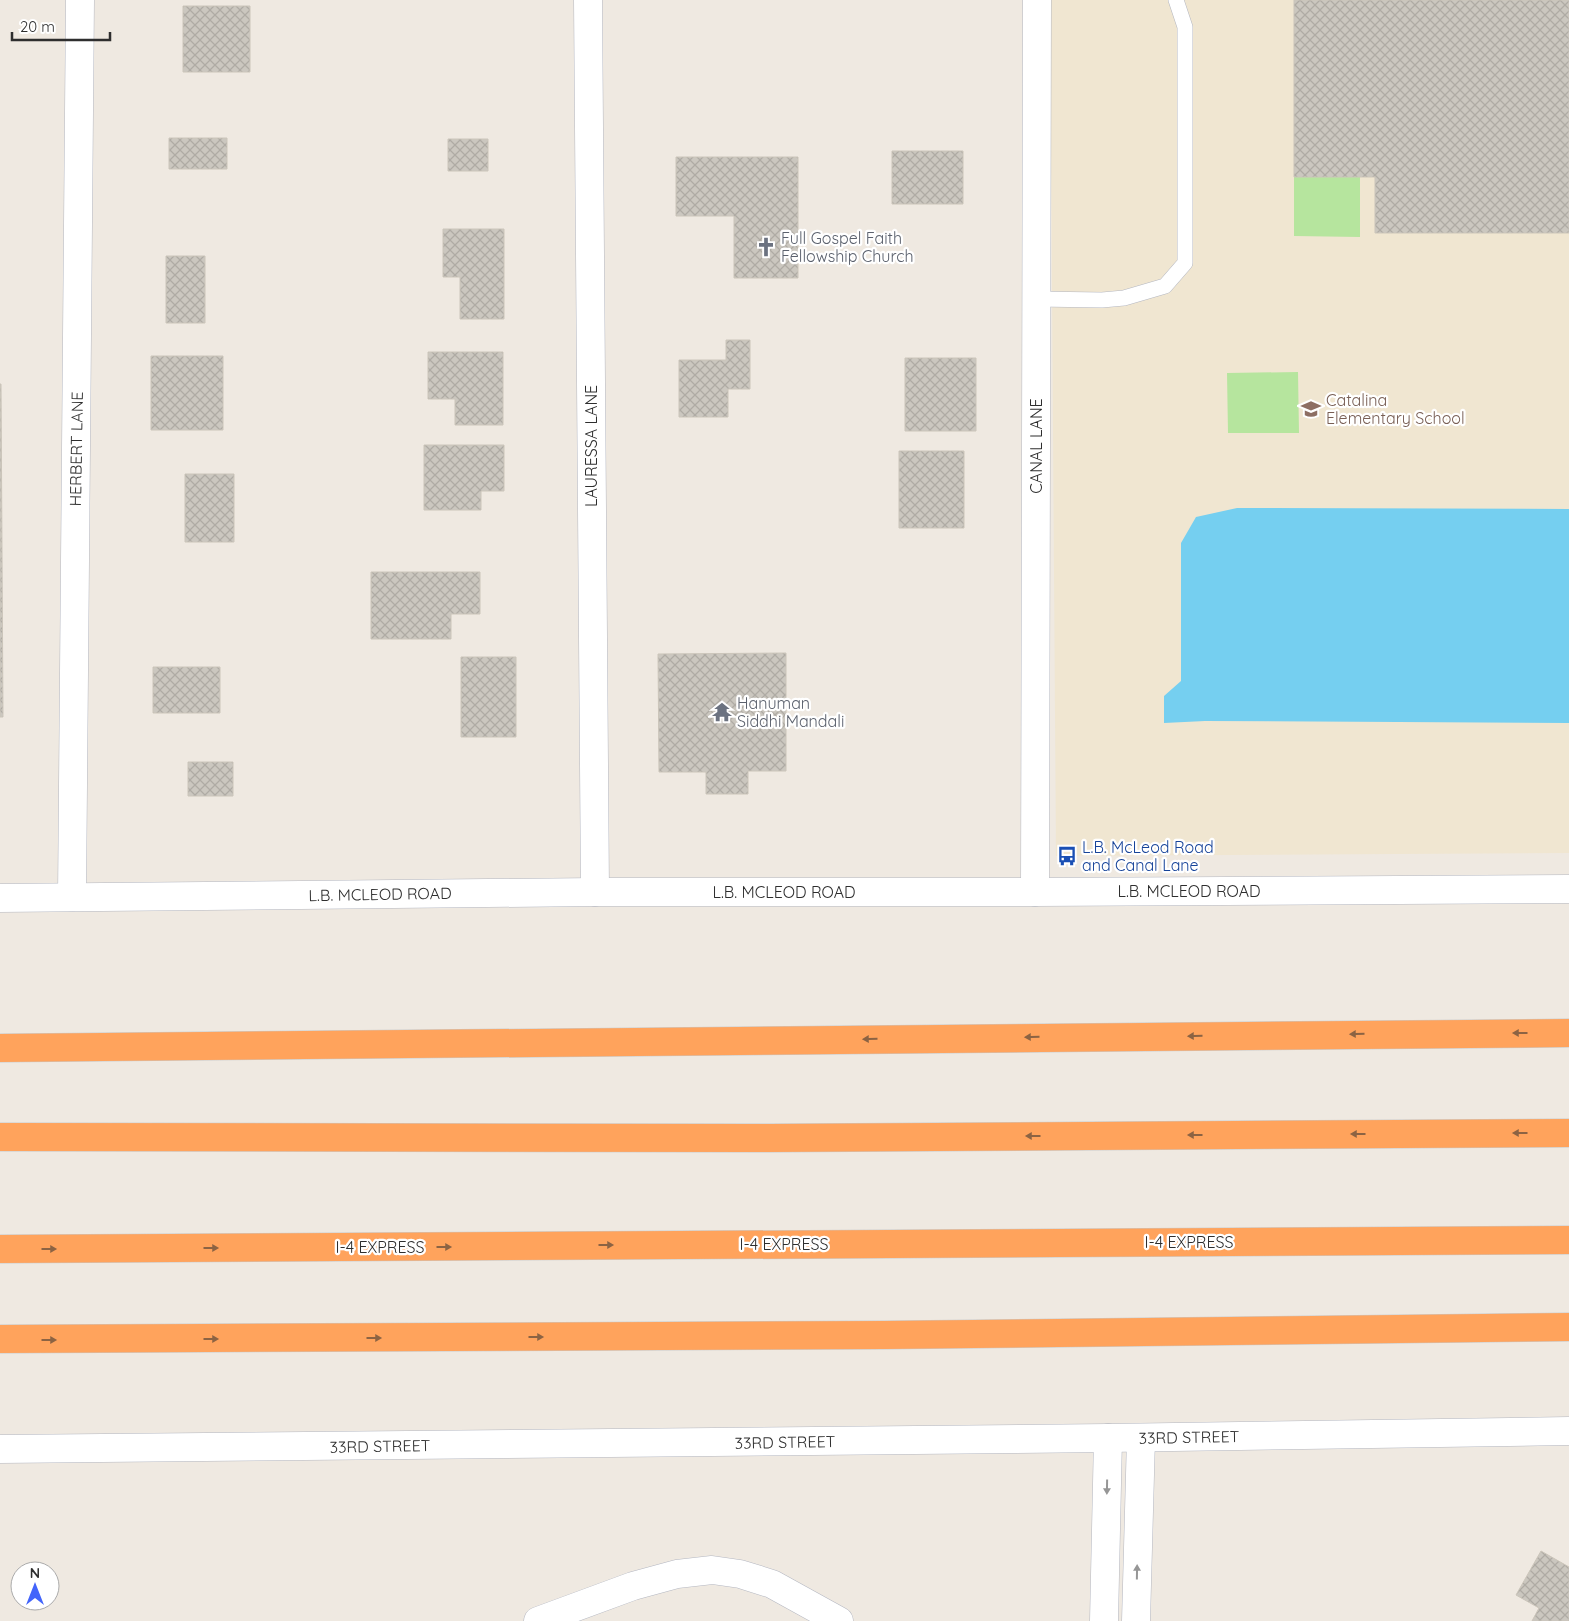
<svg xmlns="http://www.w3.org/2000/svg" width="1569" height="1621" font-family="Quicksand,sans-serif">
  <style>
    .education { fill: #f0e6d1 }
    .park { fill: #b6e59e }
    .water { fill: #75cff0 }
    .building { fill: url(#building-cross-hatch); stroke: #cbc5ba }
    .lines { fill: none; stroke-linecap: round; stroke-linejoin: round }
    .service-casing { stroke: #b4b7c1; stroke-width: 16 }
    .minor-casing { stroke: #b4b7c1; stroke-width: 29 }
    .tertiary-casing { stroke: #b4b7c1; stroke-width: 29 }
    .motorway-casing { stroke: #c9c9c9; stroke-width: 29 }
    .service { stroke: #fff; stroke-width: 15 }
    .minor { stroke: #fff; stroke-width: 28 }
    .tertiary { stroke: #fff; stroke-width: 28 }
    .motorway { stroke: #ffa35c; stroke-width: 28 }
    .oneway { fill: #8c6343 }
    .oneway2 { fill: #969696 }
    .labels { text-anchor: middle; stroke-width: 4.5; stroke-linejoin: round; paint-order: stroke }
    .worship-label { font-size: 16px; fill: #5b616d; stroke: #fff; text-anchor: start }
    .education-label { font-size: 16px; fill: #785e54; stroke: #fff; text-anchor: start }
    .street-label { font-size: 16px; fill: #2e2e2e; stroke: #fff }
    .transit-label { font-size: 16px; fill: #164399; stroke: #fff; text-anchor: start }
  </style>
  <defs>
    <pattern id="building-cross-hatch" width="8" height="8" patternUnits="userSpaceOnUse" patternTransform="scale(1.25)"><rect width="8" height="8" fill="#cbc7bf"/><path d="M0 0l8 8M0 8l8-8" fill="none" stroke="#afaba4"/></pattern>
  </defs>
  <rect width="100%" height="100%" fill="#efe9e1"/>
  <path class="education" d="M1050 0H1569V853L1056 856Z"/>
  <path class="park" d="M1294 177H1360V237L1294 236Z
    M1298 372 1299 433H1228L1227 373Z"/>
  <path class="water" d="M1237 508 1569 509V723L1205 721 1164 723V696L1181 681V543L1196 517Z"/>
  <path class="building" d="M1294 0H1569V233H1375V177H1294Z
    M183 6H250V72H183Z
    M169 138H227V169H169Z
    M448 139H488V171H448Z
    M892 151H963V204H892Z
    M676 157H798V278H734V216H676Z
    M443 229H504V319H460V277H443Z
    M166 256H205V323H166Z
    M726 340H750V389H728V417H679V360H726Z
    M428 352H503V425H455V399H428Z
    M151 356H223V430H151Z
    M905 358H976V431H905Z
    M0 384H1L3 717H0Z
    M424 445H504V491H481V510H424Z
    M899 451H964V528H899Z
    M185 474H234V542H185Z
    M371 572H480V614H451V639H371Z
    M786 653V771H748V794H706V772H659L658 654Z
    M461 657H516V737H461Z
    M153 667H220V713H153Z
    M188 762H233V796H188Z
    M1541 1551 1569 1567V1621H1532L1539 1608 1516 1595Z"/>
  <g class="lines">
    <defs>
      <path id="service" d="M1036 299 1102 300 1124 298 1165 286 1185 263V27L1176 0"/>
      <path id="minor" d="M588 0 595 892
        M1035 892 1037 0
        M72 897 80 0
        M538 1621 633 1586 677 1574 712 1570 740 1574 772 1584 839 1621
        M1104 1621 1108 1438
        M1136 1621 1141 1438"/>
      <path id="tertiary" d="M0 898 595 892H1035L1569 889
        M0 1449 1108 1438 1569 1431"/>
      <path id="motorway" d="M0 1048 1569 1033
        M0 1137 769 1138 1569 1133
        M0 1249 1569 1240
        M0 1339 885 1335 1569 1327"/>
    </defs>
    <use href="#service" class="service-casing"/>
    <use href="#minor" class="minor-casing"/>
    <use href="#tertiary" class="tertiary-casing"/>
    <use href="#motorway" class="motorway-casing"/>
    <use href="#service" class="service"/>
    <use href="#minor" class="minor"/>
    <use href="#tertiary" class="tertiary"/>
    <use href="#motorway" class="motorway"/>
  </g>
  <defs><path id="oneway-solid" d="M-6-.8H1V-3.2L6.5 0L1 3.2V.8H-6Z" transform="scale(1.25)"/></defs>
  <g class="oneway">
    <use href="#oneway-solid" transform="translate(1520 1033) rotate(180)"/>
    <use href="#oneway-solid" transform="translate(1357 1034) rotate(179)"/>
    <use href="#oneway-solid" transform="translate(1195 1036) rotate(179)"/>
    <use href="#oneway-solid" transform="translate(1032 1037) rotate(179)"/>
    <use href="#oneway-solid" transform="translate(870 1039) rotate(179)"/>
    <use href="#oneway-solid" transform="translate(1520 1133) rotate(180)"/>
    <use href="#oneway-solid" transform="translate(1358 1134) rotate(180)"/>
    <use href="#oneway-solid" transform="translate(1195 1135) rotate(180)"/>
    <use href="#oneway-solid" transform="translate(1033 1136) rotate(180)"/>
    <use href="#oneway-solid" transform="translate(606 1245)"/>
    <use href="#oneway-solid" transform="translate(444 1247)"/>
    <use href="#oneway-solid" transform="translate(211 1248)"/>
    <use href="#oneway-solid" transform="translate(49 1249)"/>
    <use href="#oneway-solid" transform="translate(536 1337)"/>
    <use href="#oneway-solid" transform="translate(374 1338)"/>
    <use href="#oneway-solid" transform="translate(211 1339)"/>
    <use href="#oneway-solid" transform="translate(49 1340)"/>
  </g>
  <g class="oneway2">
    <use href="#oneway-solid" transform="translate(1107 1487) rotate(91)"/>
    <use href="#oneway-solid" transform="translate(1137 1572) rotate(-89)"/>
  </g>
  <defs>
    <symbol id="church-bare" viewBox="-9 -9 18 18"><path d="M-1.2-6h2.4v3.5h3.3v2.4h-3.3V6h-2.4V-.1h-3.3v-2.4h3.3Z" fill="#6b7280" stroke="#fff" stroke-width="2.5" paint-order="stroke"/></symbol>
    <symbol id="school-bare" viewBox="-9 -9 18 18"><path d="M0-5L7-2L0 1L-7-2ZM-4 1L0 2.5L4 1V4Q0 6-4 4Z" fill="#8d6e63" stroke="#fff" stroke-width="2.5" paint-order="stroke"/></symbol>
    <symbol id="temple-bare" viewBox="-9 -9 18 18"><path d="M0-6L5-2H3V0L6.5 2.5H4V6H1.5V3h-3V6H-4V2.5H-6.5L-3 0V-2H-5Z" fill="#6b7280" stroke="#fff" stroke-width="2.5" paint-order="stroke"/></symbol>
    <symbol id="bus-bare" viewBox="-9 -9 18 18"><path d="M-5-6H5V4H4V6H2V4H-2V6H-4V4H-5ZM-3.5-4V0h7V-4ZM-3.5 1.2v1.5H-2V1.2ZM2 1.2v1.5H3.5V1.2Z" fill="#1a4fb4" stroke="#fff" stroke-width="2.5" paint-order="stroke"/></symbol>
  </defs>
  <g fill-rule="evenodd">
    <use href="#church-bare" x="752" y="233" width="28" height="28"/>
    <use href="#school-bare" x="1297" y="395" width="28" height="28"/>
    <use href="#temple-bare" x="708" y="698" width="28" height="28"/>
    <use href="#bus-bare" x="1053" y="842" width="28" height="28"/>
  </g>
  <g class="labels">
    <g class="worship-label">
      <text x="781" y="244">Full Gospel Faith<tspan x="781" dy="18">Fellowship Church</tspan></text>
      <text x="737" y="709">Hanuman<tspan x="737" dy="18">Siddhi Mandali</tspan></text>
    </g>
    <g class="education-label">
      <text x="1326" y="406">Catalina<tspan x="1326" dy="18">Elementary School</tspan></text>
    </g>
    <g class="street-label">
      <text transform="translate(591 446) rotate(-90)" y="6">LAURESSA LANE</text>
      <text transform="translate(1036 446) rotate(-90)" y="6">CANAL LANE</text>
      <text transform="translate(76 449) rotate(-89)" y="6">HERBERT LANE</text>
      <text x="1189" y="897">L.B. MCLEOD ROAD</text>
      <text x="784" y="898">L.B. MCLEOD ROAD</text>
      <text transform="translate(380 894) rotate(-1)" y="6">L.B. MCLEOD ROAD</text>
      <text x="1189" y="1248">I-4 EXPRESS</text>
      <text x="784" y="1250">I-4 EXPRESS</text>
      <text x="380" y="1253">I-4 EXPRESS</text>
      <text transform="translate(1189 1437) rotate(-1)" y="6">33RD STREET</text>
      <text transform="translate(785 1442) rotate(-1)" y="6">33RD STREET</text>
      <text transform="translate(380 1446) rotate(-1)" y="6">33RD STREET</text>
    </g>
    <g class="transit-label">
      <text x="1082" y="853">L.B. McLeod Road<tspan x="1082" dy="18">and Canal Lane</tspan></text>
    </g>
  </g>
  <g transform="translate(35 1586)"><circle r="24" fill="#ffffff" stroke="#ababab"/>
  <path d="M0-4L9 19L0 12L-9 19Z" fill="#4264fb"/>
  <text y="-8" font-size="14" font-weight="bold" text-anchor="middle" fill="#2e2e2e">N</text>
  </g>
  <path d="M12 32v8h98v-8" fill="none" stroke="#2e2e2e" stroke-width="2.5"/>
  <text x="20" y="32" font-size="15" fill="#2e2e2e" stroke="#ffffff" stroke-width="4" paint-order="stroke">20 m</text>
</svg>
